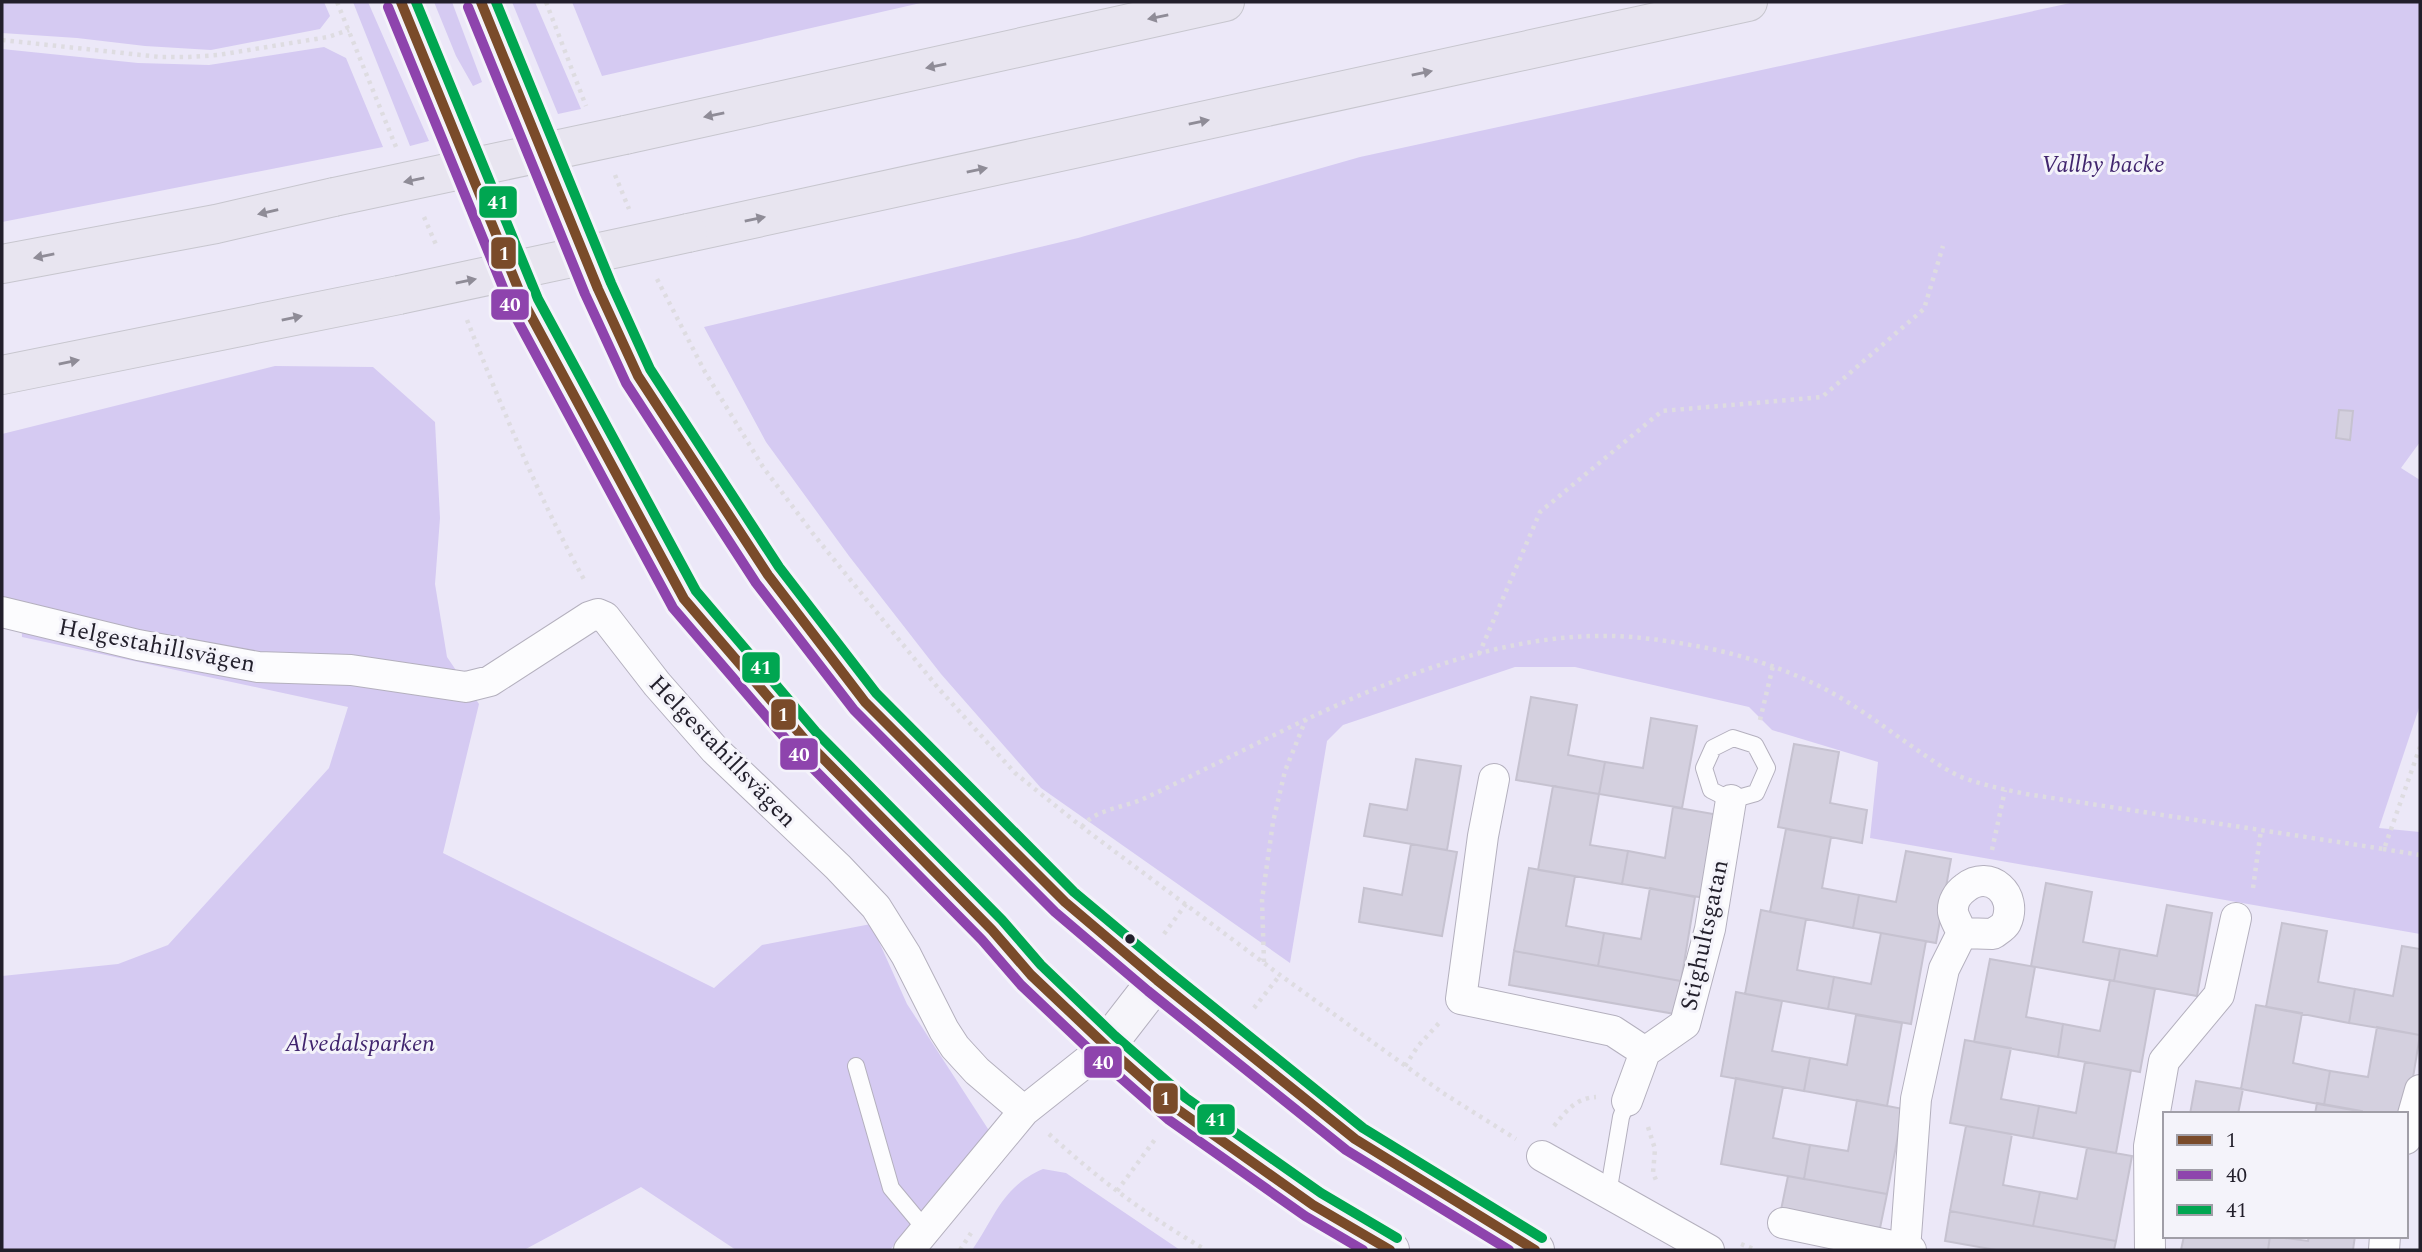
<svg xmlns="http://www.w3.org/2000/svg" width="2422" height="1252" font-family="Spectral,serif">
  <style>
    .green { fill: #d5caf2 }
    .building { fill: #d4d0df; stroke: #c6c2d0; stroke-width: 2 }
    .lines { fill: none; stroke-linecap: round; stroke-linejoin: round }
    .service-casing { stroke: #b4b0be; stroke-width: 18 }
    .minor-casing { stroke: #b4b0be; stroke-width: 32 }
    .secondary-casing { stroke: #b4b0be; stroke-width: 40 }
    .motorway-casing { stroke: #c7c6ce; stroke-width: 40 }
    .path { stroke: #dedce1; stroke-width: 4.5; stroke-dasharray: 3.5 5; stroke-linecap: butt }
    .service { stroke: #fcfcfe; stroke-width: 16 }
    .minor { stroke: #fcfcfe; stroke-width: 30 }
    .secondary { stroke: #f6f5fa; stroke-width: 38 }
    .motorway { stroke: #e8e5f0; stroke-width: 38 }
    .motorway-bridge-casing { stroke: #c7c6ce; stroke-width: 40; stroke-linecap: butt }
    .motorway-bridge { stroke: #e8e5f0; stroke-width: 38 }
    .bus-1-casing { stroke: #f4f3fa; stroke-width: 16 }
    .bus-2-casing { stroke: #f4f3fa; stroke-width: 16 }
    .bus-3-casing { stroke: #f4f3fa; stroke-width: 16 }
    .bus-1 { stroke: #7a4b2a; stroke-width: 10 }
    .bus-2 { stroke: #8e44ad; stroke-width: 10 }
    .bus-3 { stroke: #00a651; stroke-width: 10 }
    .oneway { fill: #8f8c97 }
    .bus-dot { fill: #221f2b; stroke: #f4f3fa; stroke-width: 2.5 }
    .labels { text-anchor: middle; stroke-width: 6; stroke-linejoin: round; paint-order: stroke }
    .park-label { font-size: 24px; font-style: italic; fill: #41256e; stroke: #f4f3fa }
    .street-label { font-size: 24px; fill: #221f2b; stroke: #f4f3fa }
    .line-badge { stroke: #f4f3fa; stroke-width: 2.5 }
    .badge-label { font-size: 19px; text-anchor: middle; font-weight: bold; fill: #fff }
  </style>
  <rect width="100%" height="100%" fill="#ece8f8"/>
  <path class="green" d="M2 2H324L330 16 320 29 211 50 145 46 77 38 2 33Z
    M353 2H368L429 141 410 146Z
    M434 2H452L482 82 473 86 456 56Z
    M512 2H535L581 109 558 114Z
    M572 2H925L602 76Z
    M2075 2H2420V442L2401 468 2420 480V705L2379 828 2420 832V934L1870 838 1878 762 1772 730 1749 707 1575 667H1515L1343 725 1327 741 1290 963 1041 788 941 674 849 556 766 442 704 327 1078 238 1360 157Z
    M324 47 346 58 383 147 2 222V49L138 63 209 65Z
    M275 366 373 367 435 422 440 518 435 584 447 657 479 704 443 853 714 988 762 945 871 924 907 1004 990 1132 890 1250H736L641 1187 524 1250H2V976L118 964 168 945 329 768 348 707 22 637 21 615 2 610V434Z
    M1043 1169 1066 1173 1180 1250H972C995 1218 1001 1187 1043 1169Z"/>
  <path class="building" d="M2339 410 2353 411 2350 440 2336 438Z
    M1531 697 1577 705 1568 755 1605 762 1599 794 1516 780Z
    M1651 718 1697 726 1682 808 1599 794 1605 762 1643 768Z
    M1794 744 1839 752 1830 803 1867 810 1862 843 1778 827Z
    M1416 759 1461 766 1447 850 1364 836 1370 804 1407 810Z
    M1553 786 1599 794 1590 845 1628 851 1622 884 1538 870Z
    M1673 807 1719 815 1705 898 1622 884 1628 851 1665 858Z
    M1786 829 1831 837 1822 888 1859 895 1853 928 1770 912Z
    M1411 844 1457 852 1442 936 1359 922 1364 888 1402 895Z
    M1906 851 1951 859 1936 943 1853 928 1859 895 1896 902Z
    M1529 868 1575 876 1566 926 1604 933 1598 966 1514 951Z
    M2046 883 2092 892 2083 942 2120 949 2114 981 2031 966Z
    M1650 888 1695 897 1681 981 1598 966 1604 933 1641 939Z
    M2167 905 2212 913 2197 996 2114 981 2120 949 2157 956Z
    M1761 910 1806 919 1797 970 1834 977 1828 1009 1745 994Z
    M2282 923 2327 931 2318 982 2355 989 2349 1023 2266 1007Z
    M1881 933 1926 941 1911 1024 1828 1009 1834 977 1871 984Z
    M2402 946 2420 949V1035L2349 1023 2355 989 2393 996Z
    M1514 951 1681 981 1675 1014 1509 985Z
    M1990 959 2035 967 2026 1017 2063 1024 2058 1057 1974 1042Z
    M2110 980 2155 989 2140 1072 2058 1057 2063 1024 2100 1031Z
    M1736 992 1782 1001 1772 1051 1810 1058 1804 1091 1721 1076Z
    M2256 1005 2302 1013 2293 1063 2330 1071 2324 1105 2241 1089Z
    M1856 1015 1902 1023 1887 1106 1804 1091 1810 1058 1847 1065Z
    M2377 1027 2420 1035 2406 1120V1114H2375L2324 1105 2330 1071 2368 1077Z
    M1965 1040 2011 1048 2001 1099 2039 1106 2033 1138 1950 1123Z
    M2085 1062 2131 1070 2116 1153 2033 1138 2039 1106 2076 1113Z
    M1736 1078 1783 1087 1773 1138 1810 1145 1804 1179 1721 1164Z
    M2196 1081 2243 1089 2238 1114H2190Z
    M1857 1100 1903 1109 1887 1194 1804 1179 1810 1145 1848 1151Z
    M2317 1103 2362 1111V1114H2315Z
    M1966 1126 2012 1134 2003 1185 2040 1192 2033 1226 1950 1211Z
    M2087 1148 2132 1156 2116 1241 2033 1226 2040 1192 2077 1199Z
    M1788 1176 1887 1194 1880 1228 1781 1210Z
    M1950 1211 2116 1241 2114 1250H1996L1945 1241Z
    M2184 1236H2270L2268 1250H2181Z
    M2270 1236 2308 1241 2309 1236H2355L2353 1250H2268Z"/>
  <g class="lines">
    <defs>
      <path id="service" d="M1733 738 1755 745 1767 768 1756 793 1731 800 1711 790 1704 768 1713 748Z
        M856 1066 891 1188 926 1230
        M1608 1194 1621 1117 1627 1101"/>
      <path id="minor" d="M2 612 138 645 258 667 351 670 466 687 490 681 589 617 598 614 605 617 657 684 715 750 838 867 876 907 906 955 944 1030 955 1047 977 1071 1024 1111
        M1494 779 1483 836 1461 999 1613 1031 1645 1052
        M1645 1052 1685 1024 1710 929 1731 800
        M1627 1101 1645 1052
        M2406 1139 2420 1090
        M1542 1156 1709 1250
        M1783 1223 1911 1250
        M909 1250 1024 1111 1106 1046
        M1905 1250 1916 1099 1944 969 1962 933C1959 926 1954 918 1953 912 1952 902 1958 893 1965 888 1990 868 2019 895 2006 923 2004 927 1997 931 1993 934L1962 933
        M2150 1250 2149 1146 2164 1061 2219 995 2236 918
        M2384 1250 2385 1236"/>
      <path id="secondary" d="M401 2 525 305 684 599 806 741 992 930 1031 975 1106 1046 1177 1109 1313 1205 1390 1250
        M481 2 598 289 638 376 768 575 865 702 1065 902 1157 980 1355 1139 1535 1250
        M1106 1046 1157 980"/>
      <path id="motorway" d="M625 135 1225 2
        M688 233 1748 2
        M2 264 216 224 334 197
        M2 375 399 295"/>
    </defs>
    <use href="#service" class="service-casing"/>
    <use href="#minor" class="minor-casing"/>
    <use href="#secondary" class="secondary-casing"/>
    <use href="#motorway" class="motorway-casing"/>
    <path class="path" d="M337 2 396 147
      M546 2 586 106
      M2 40 160 57H189L218 55 328 37 349 30
      M615 175 629 209
      M424 217 437 247
      M657 279 705 372 763 467 814 535 939 689 1015 773 1082 827 1280 975 1443 1093 1516 1139
      M467 320C503 410 539 499 586 583
      M1479 654 1540 512 1662 411 1822 397 1924 309 1943 246
      M1760 720 1773 666
      M1082 827C1095 809 1123 808 1143 799 1184 780 1225 759 1266 739 1371 687 1493 633 1613 636 1644 637 1676 642 1707 648 1745 656 1782 668 1817 685 1850 701 1880 724 1910 745 1926 756 1942 768 1959 776 1981 785 2003 789 2026 794L2384 849 2420 747
      M2383 849 2420 855
      M1992 850 2005 790
      M2253 888 2261 830
      M1164 934 1186 904
      M1264 962 1262 900 1273 822 1285 771 1306 719
      M1254 1008 1280 975
      M1405 1066 1418 1046 1439 1023
      M1554 1126C1566 1111 1576 1098 1596 1097
      M1648 1127 1655 1149 1653 1173 1656 1180
      M1049 1134C1098 1179 1149 1217 1206 1250
      M1117 1191 1156 1138
      M1741 1244 1756 1250
      M960 1250 971 1233"/>
    <use href="#service" class="service"/>
    <use href="#minor" class="minor"/>
    <use href="#secondary" class="secondary"/>
    <use href="#motorway" class="motorway"/>
    <defs>
      <path id="motorway-bridge" d="M334 197 625 135
        M399 295 688 233"/>
    </defs>
    <use href="#motorway-bridge" class="motorway-bridge-casing"/>
    <use href="#motorway-bridge" class="motorway-bridge"/>
    <defs>
      <path id="bus-1" d="M401 2 525 305 684 599 806 741 992 930 1031 975 1106 1046 1177 1109 1313 1205 1390 1250
        M481 2 598 289 638 376 768 575 865 702 1065 902 1157 980 1355 1139 1535 1250"/>
      <path id="bus-2" d="M388 7 513 312 673 608 796 751 982 940 1021 985 1096 1056 1169 1120 1305 1216 1363 1250
        M468 7 585 294 626 383 756 583 854 710 1055 912 1148 991 1346 1150 1509 1250"/>
      <path id="bus-3" d="M416 2 538 299 696 591 816 732 1002 920 1041 965 1115 1036 1186 1098 1321 1193 1397 1238
        M496 2 611 283 650 369 779 567 876 693 1074 892 1166 969 1363 1128 1542 1238"/>
    </defs>
    <use href="#bus-1" class="bus-1-casing"/>
    <use href="#bus-2" class="bus-2-casing"/>
    <use href="#bus-3" class="bus-3-casing"/>
    <use href="#bus-1" class="bus-1"/>
    <use href="#bus-2" class="bus-2"/>
    <use href="#bus-3" class="bus-3"/>
  </g>
  <defs><path id="oneway-solid" d="M-6-.8H1V-3.2L6.5 0L1 3.2V.8H-6Z" transform="scale(1.75)"/></defs>
  <g class="oneway">
    <use href="#oneway-solid" transform="translate(1158 17) rotate(168)"/>
    <use href="#oneway-solid" transform="translate(936 66) rotate(168)"/>
    <use href="#oneway-solid" transform="translate(1422 73) rotate(-12)"/>
    <use href="#oneway-solid" transform="translate(714 115) rotate(168)"/>
    <use href="#oneway-solid" transform="translate(1199 122) rotate(-12)"/>
    <use href="#oneway-solid" transform="translate(977 170) rotate(-12)"/>
    <use href="#oneway-solid" transform="translate(414 180) rotate(168)"/>
    <use href="#oneway-solid" transform="translate(268 212) rotate(167)"/>
    <use href="#oneway-solid" transform="translate(755 219) rotate(-12)"/>
    <use href="#oneway-solid" transform="translate(44 256) rotate(169)"/>
    <use href="#oneway-solid" transform="translate(466 281) rotate(-12)"/>
    <use href="#oneway-solid" transform="translate(292 318) rotate(-12)"/>
    <use href="#oneway-solid" transform="translate(69 362) rotate(-11)"/>
  </g>
  <circle class="bus-dot" cx="1130" cy="939" r="6"/>
  <g class="labels">
    <g class="park-label">
      <text x="2103" y="172">Vallby backe</text>
      <text x="360" y="1051">Alvedalsparken</text>
    </g>
    <g class="street-label">
      <text transform="translate(157 645) rotate(11)" y="8">Helgestahillsvägen</text>
      <text transform="translate(723 751) rotate(46)" y="8">Helgestahillsvägen</text>
      <text transform="translate(1704 935) rotate(-78)" y="8">Stighultsgatan</text>
    </g>
  </g>
  <g class="line-badge">
    <rect x="478" y="185" width="40" height="34" rx="7" fill="#00a651"/>
    <rect x="490" y="236" width="27" height="34" rx="7" fill="#7a4b2a"/>
    <rect x="490" y="288" width="40" height="33" rx="7" fill="#8e44ad"/>
    <rect x="741" y="651" width="40" height="33" rx="7" fill="#00a651"/>
    <rect x="770" y="698" width="27" height="33" rx="7" fill="#7a4b2a"/>
    <rect x="779" y="737" width="40" height="34" rx="7" fill="#8e44ad"/>
    <rect x="1083" y="1045" width="40" height="34" rx="7" fill="#8e44ad"/>
    <rect x="1152" y="1082" width="27" height="33" rx="7" fill="#7a4b2a"/>
    <rect x="1196" y="1103" width="40" height="33" rx="7" fill="#00a651"/>
  </g>
  <g class="badge-label">
    <text x="498" y="209">41</text>
    <text x="504" y="260">1</text>
    <text x="510" y="311">40</text>
    <text x="761" y="674">41</text>
    <text x="783" y="721">1</text>
    <text x="799" y="761">40</text>
    <text x="1103" y="1069">40</text>
    <text x="1165" y="1105">1</text>
    <text x="1216" y="1126">41</text>
  </g>
  <rect width="2422" height="1252" fill="none" stroke="#221f2b" stroke-width="7"/>
  <rect x="2163" y="1112" width="245" height="126" fill="#f4f3fa" stroke="#a09ea7" stroke-width="2"/>
  <rect x="2177" y="1135" width="35" height="10" fill="#7a4b2a" stroke="#a09ea7" stroke-width="2"/>
  <text x="2226" y="1147" font-size="21" fill="#221f2b">1</text>
  <rect x="2177" y="1170" width="35" height="10" fill="#8e44ad" stroke="#a09ea7" stroke-width="2"/>
  <text x="2226" y="1182" font-size="21" fill="#221f2b">40</text>
  <rect x="2177" y="1205" width="35" height="10" fill="#00a651" stroke="#a09ea7" stroke-width="2"/>
  <text x="2226" y="1217" font-size="21" fill="#221f2b">41</text>
</svg>
